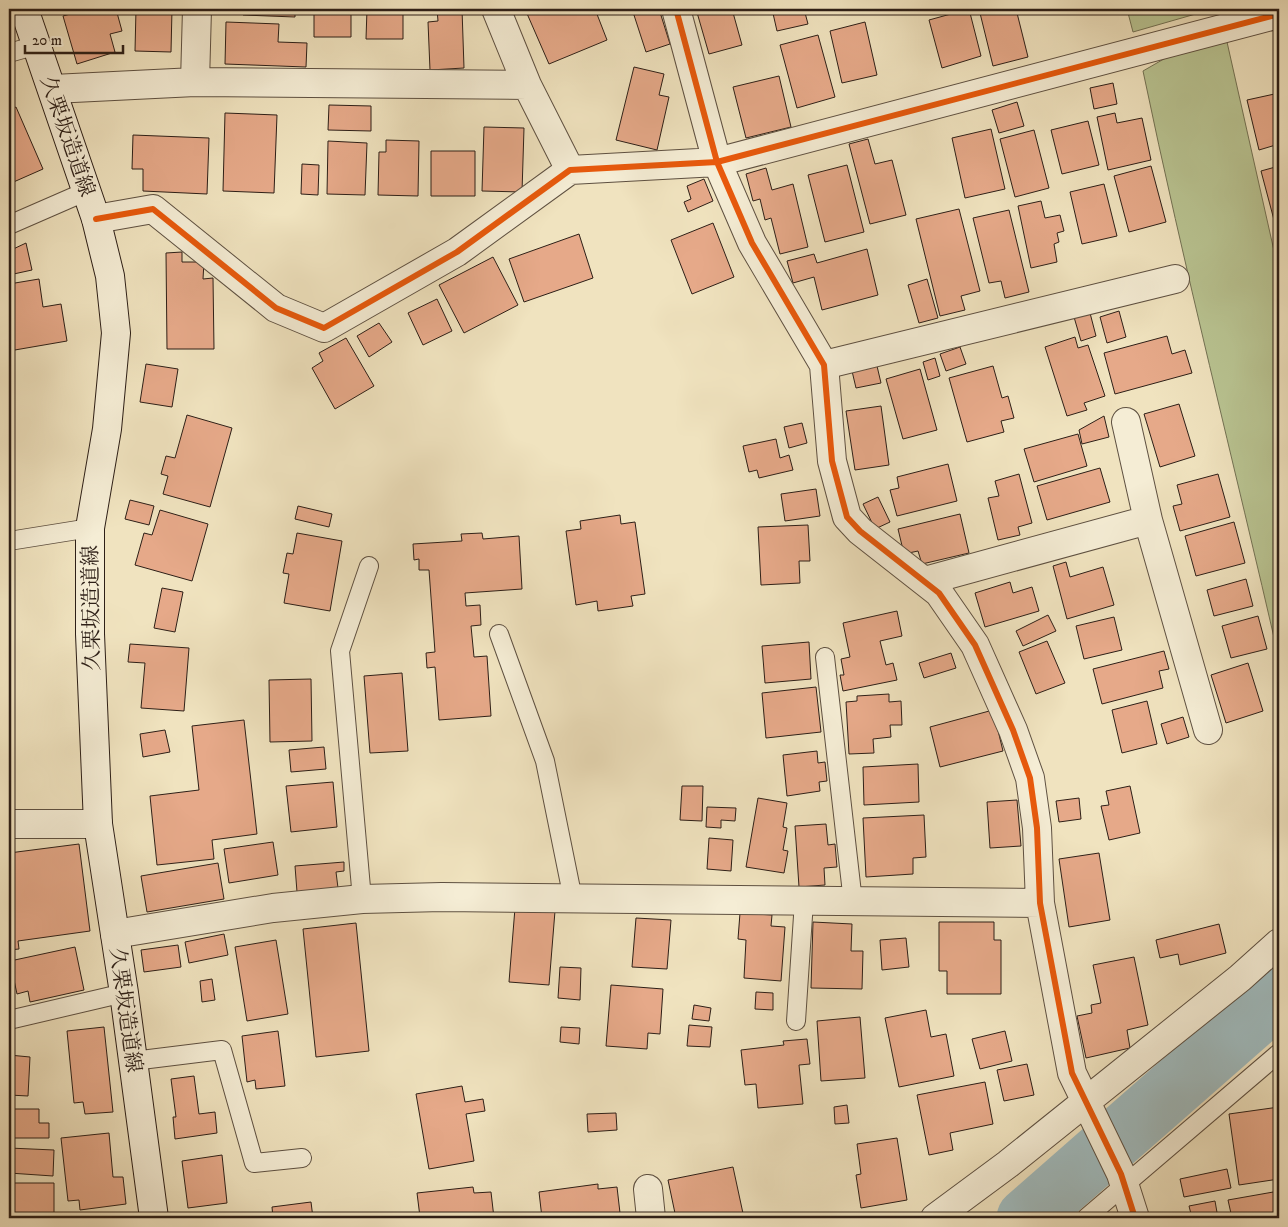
<svg xmlns="http://www.w3.org/2000/svg" width="1288" height="1227" font-family="'IM FELL DW Pica','Noto Serif JP',serif">
  <style>
    .green { fill: #b9c492; stroke: #737254 }
    .lines { fill: none; stroke-linecap: round; stroke-linejoin: round }
    .river { stroke: #a0bbbe; stroke-width: 59 }
    .building { fill: #e6a989; stroke: #2d1f17 }
    .service-casing { stroke: #5e5041; stroke-width: 20 }
    .minor-casing { stroke: #5e5041; stroke-width: 30 }
    .tertiary-casing { stroke: #5e5041; stroke-width: 30 }
    .secondary-casing { stroke: #2d1f17; stroke-width: 30 }
    .service { stroke: #f5edd5; stroke-width: 18 }
    .minor { stroke: #f5edd5; stroke-width: 28 }
    .tertiary { stroke: #f5edd5; stroke-width: 28 }
    .secondary { stroke: #f5edd5; stroke-width: 28 }
    .cycleway-casing { stroke: #f5edd5; stroke-width: 9 }
    .cycleway { stroke: #e8590c; stroke-width: 6 }
    .labels { text-anchor: middle; stroke-width: 4; stroke-linejoin: round; paint-order: stroke }
    .street-label { font-size: 21px; fill: #2d1f17; stroke: #f5edd5 }
  </style>
  <rect width="100%" height="100%" fill="#f0e3bf"/>
  <filter id="stains"><feTurbulence type="fractalNoise" baseFrequency=".004" numOctaves="4"/><feColorMatrix values="0 0 0 0 .2 0 0 0 0 .09 0 0 0 0 .02 0 0 0 .5 -.17"/></filter>
  <radialGradient id="worn" r=".72"><stop offset=".6" stop-color="#630" stop-opacity="0"/><stop offset="1" stop-color="#630" stop-opacity=".3"/></radialGradient>
  <path class="green" d="M1127 9H1213L1133 32Z
    M1227 42 1279 273V659C1234 463 1184 268 1143 71L1169 56Z"/>
  <g class="lines">
    <path class="river" d="M1026 1218 1279 996"/>
  </g>
  <path class="building" d="M88 9H116L122 31 110 34 115 52 77 64 63 16Z
    M136 9H180H172L171 52 135 51Z
    M244 9H295V17L243 15Z
    M314 9H351V37H314Z
    M367 9H403V39H366Z
    M437 9H462L464 68 430 70 428 22 438 21Z
    M525 9H595L607 40 549 64Z
    M632 9H659L670 44 646 52Z
    M696 9H732L742 45 709 54Z
    M772 9H804L808 24 777 31Z
    M870 9H895L871 14Z
    M969 9 981 56 942 68 929 20Z
    M979 9H1016L1028 57 993 66Z
    M226 22 279 24 278 42 307 43 306 67 225 64Z
    M865 22 877 75 842 83 830 31Z
    M818 35 835 97 797 108 780 45Z
    M634 67 664 74 659 95 669 97 657 150 616 140Z
    M779 76 791 127 746 138 733 87Z
    M1113 83 1117 104 1094 109 1090 88Z
    M1279 93V144L1259 150 1247 100Z
    M1017 102 1024 126 999 133 992 110Z
    M329 105 371 106V131L328 130Z
    M16 107 43 169 9 184V110Z
    M225 113 277 115 274 193 223 191Z
    M1115 113 1117 123 1142 118 1151 160 1108 170 1097 117Z
    M1088 121 1099 165 1062 174 1051 130Z
    M484 127 524 128 522 192 482 191Z
    M991 129 1005 189 965 198 952 138Z
    M1034 130 1049 188 1015 197 1000 139Z
    M133 135 209 138 207 194 143 191V169H132Z
    M868 139 875 164 892 160 906 215 870 224 849 144Z
    M386 140 419 141 418 196 378 195 379 152H386Z
    M328 141 367 143 365 195 327 194Z
    M431 151H475V196H431Z
    M302 164 319 165 318 195 301 194Z
    M847 165 864 232 825 242 808 175Z
    M1151 166 1166 222 1129 232 1114 176Z
    M1279 166V235H1278L1261 171Z
    M766 168 772 190 793 184 808 247 780 254 771 218 765 220 760 199 753 201 746 174Z
    M704 179 713 201 688 212 684 202 691 199 687 186Z
    M1104 184 1117 236 1082 244 1070 192Z
    M1041 201 1045 218 1060 215 1064 231 1057 233 1059 242 1054 244 1057 262 1031 268 1018 206Z
    M959 209 980 291 961 296 965 310 940 316 916 219Z
    M1009 210 1029 292 1005 298 1001 281 989 283 973 218Z
    M713 223 734 277 692 294 671 240Z
    M579 234 593 278 524 302 509 259Z
    M26 243 32 270 9 275V251Z
    M867 249 878 295 822 310 814 277 793 283 787 261 814 254 817 263Z
    M182 252V262H204L203 279 213 278 214 349H167L166 253Z
    M493 257 518 305 464 333 439 285Z
    M39 279 43 307 61 304 67 341 9 351V284Z
    M927 279 938 318 919 323 908 285Z
    M437 299 452 331 423 345 408 313Z
    M1119 311 1126 337 1107 343 1100 317Z
    M1090 313 1096 336 1081 341 1074 317Z
    M379 323 392 342 369 357 357 336Z
    M1167 336 1172 354 1185 350 1192 373 1115 394 1104 353Z
    M1075 337 1078 348 1088 345 1105 396 1084 403 1087 410 1067 416 1045 347Z
    M346 338 374 386 335 409 312 368 323 361 319 353Z
    M960 347 966 364 946 371 940 354Z
    M935 358 940 376 928 380 923 362Z
    M146 364 178 369 172 407 140 402Z
    M877 366 881 383 856 388 852 371Z
    M993 366 1002 398 1008 396 1014 418 1001 421 1004 432 967 442 949 378Z
    M920 369 937 430 903 439 886 379Z
    M1179 404 1195 456 1160 467 1144 414Z
    M881 406 889 465 855 470 846 411Z
    M187 415 232 428 210 507 163 494 168 476 161 474 166 456 175 458Z
    M1104 416 1109 437 1082 444 1079 430Z
    M802 423 807 443 789 448 784 427Z
    M1078 434 1087 466 1034 482 1024 449Z
    M776 439 780 458 789 455 793 470 759 478 757 470 749 472 743 446Z
    M948 464 957 501 897 516 890 490 899 488 897 477Z
    M1100 468 1110 502 1047 520 1037 486Z
    M1019 474 1032 523 1018 527 1020 535 998 540 988 498 999 496 995 481Z
    M1218 474 1230 517 1180 531 1173 506 1182 504 1177 485Z
    M816 489 820 516 785 521 781 494Z
    M878 497 890 522 875 529 863 504Z
    M130 500 154 506 149 525 125 519Z
    M298 506 332 514 329 527 295 519Z
    M160 510 208 524 192 581 135 565 144 533 152 535Z
    M960 514 969 553 922 564 918 551 904 554 898 529Z
    M620 515 621 524 635 522 645 594 631 596 633 606 598 611 597 601 576 605 566 531 581 529 580 521Z
    M1234 522 1245 563 1196 576 1185 536Z
    M808 525 810 561H799L800 583 761 585 758 527Z
    M297 533 342 541 330 611 284 603 289 574 283 573 287 553 293 554Z
    M482 533 483 539 519 536 522 589 465 593 466 606 480 605 481 625 471 626 474 657 487 656 491 716 439 720 435 667 427 668 426 653 435 652 429 570H419V559L414 560 413 544 462 541 461 534Z
    M1066 562 1070 577 1103 567 1114 605 1067 619 1053 566Z
    M1246 579 1253 606 1214 616 1207 590Z
    M1010 582 1013 593 1032 587 1039 611 985 627 975 593Z
    M162 588 183 592 175 632 154 628Z
    M897 611 902 636 880 641 886 665 893 663 897 680 843 691 840 675H844L841 659 850 657 843 623Z
    M1048 615 1056 631 1023 646 1016 631Z
    M1258 616 1267 649 1231 658 1222 626Z
    M1114 617 1122 650 1084 659 1076 626Z
    M1047 641 1065 683 1036 694 1019 652Z
    M809 642 811 679 765 683 762 646Z
    M130 644 189 648 184 711 141 708 145 663 128 662Z
    M1164 651 1169 669 1159 671 1163 688 1102 704 1093 669Z
    M951 653 956 668 924 678 919 663Z
    M1248 663 1263 711 1226 723 1211 675Z
    M402 673 408 751 370 753 364 676Z
    M311 679 312 741 270 742 269 680Z
    M816 687 821 732 766 738 762 693Z
    M889 694V702L901 701 902 725H890L891 737 873 739 874 753 849 754 846 702 857 701V696Z
    M1147 701 1157 744 1122 753 1112 710Z
    M993 710 1003 751 940 767 930 727Z
    M1183 717 1189 737 1167 744 1161 724Z
    M244 720 257 834 212 840 214 859 157 865 150 796 199 790 192 726Z
    M165 730 170 752 143 757 140 734Z
    M324 747 326 769 291 772 289 750Z
    M817 751 818 763 825 762 827 781 819 782 820 791 787 796 783 755Z
    M918 764 919 802 864 805 863 767Z
    M333 782 337 827 291 832 286 786Z
    M682 786H703L702 821 680 820Z
    M1130 786 1140 833 1109 840 1101 806 1109 805 1106 791Z
    M758 798 787 803 783 827 787 828 783 850 788 851 784 873 746 867Z
    M1079 798 1081 819 1059 822 1056 801Z
    M1017 800 1021 846 990 848 987 802Z
    M707 807 736 808 735 821 721 820V828L706 827Z
    M924 815 926 857 913 858V874L866 877 863 818Z
    M826 824 828 845 835 844 837 867 824 868 825 885 799 887 795 826Z
    M709 838 733 840 731 871 707 869Z
    M273 842 278 875 229 883 224 849Z
    M79 844 90 931 18 941 19 949 9 950V919H13L9 887V853Z
    M1099 853 1110 920 1069 927 1059 859Z
    M344 862V871L336 872 338 888 297 892 295 866Z
    M218 863 224 899 147 912 141 876Z
    M515 908 555 911 549 985 509 982Z
    M740 913 772 915 771 926 785 927 781 981 744 978 746 940 738 939Z
    M636 918 671 920 667 969 632 967Z
    M813 922 852 924 851 951H863L862 989 811 988Z
    M939 922H994V940H1001V994H947V971H939Z
    M356 923 369 1051 316 1057 303 929Z
    M1219 924 1226 953 1180 965 1178 954 1160 958 1156 940Z
    M224 934 228 955 189 963 185 942Z
    M906 938 909 967 882 970 880 940Z
    M276 940 288 1014 247 1021 235 947Z
    M178 945 181 967 144 972 141 950Z
    M75 947 84 990 30 1002 28 991 17 994 10 961Z
    M1134 957 1148 1025 1127 1030 1130 1048 1086 1058 1077 1016 1092 1013 1091 1005 1101 1003 1093 965Z
    M560 967 581 968 580 1000 558 998Z
    M212 979 215 1000 202 1002 200 981Z
    M611 985 663 989 660 1034 648 1033 647 1049 606 1046Z
    M756 992 773 993V1010L755 1009Z
    M694 1005 711 1008 709 1021 692 1019Z
    M926 1010 931 1037 946 1034 954 1076 899 1087 885 1018Z
    M860 1017 865 1078 821 1081 817 1021Z
    M689 1025 712 1027 710 1047 687 1046Z
    M104 1027 113 1112 85 1114 83 1102 74 1103 67 1031Z
    M561 1027 580 1028 579 1044 560 1042Z
    M278 1031 285 1086 256 1089 255 1080 247 1082 242 1036Z
    M1005 1031 1012 1061 980 1069 972 1039Z
    M807 1039 810 1064 799 1065 803 1104 758 1108 756 1084 745 1085 741 1050 784 1045 783 1041Z
    M9 1055 30 1057 28 1096 9 1095Z
    M1027 1064 1034 1095 1004 1101 997 1070Z
    M194 1076 199 1114 215 1112 217 1133 175 1139 173 1117H176L171 1079Z
    M985 1082 993 1124 950 1133 953 1150 929 1155 917 1095Z
    M462 1086 465 1102 483 1099 485 1111 466 1114 474 1161 429 1169 416 1094Z
    M847 1105 849 1123 835 1124 834 1107Z
    M1279 1107V1179L1239 1185 1229 1114Z
    M9 1109H39V1123H49V1138H9Z
    M616 1113 617 1130 588 1132 587 1114Z
    M109 1133 113 1177H123L126 1204 80 1210 79 1200 68 1201 61 1138Z
    M897 1138 907 1200 861 1208 856 1175 861 1174 857 1144Z
    M9 1148 54 1150 53 1176 9 1173Z
    M222 1155 227 1203 188 1208 182 1161Z
    M733 1167 744 1218H693L692 1216 676 1218 668 1180Z
    M1227 1169 1231 1188 1184 1197 1180 1179Z
    M9 1183H54V1213H9Z
    M598 1184V1189L617 1187 620 1213 573 1218H542L539 1192Z
    M473 1187 474 1193 491 1192 494 1218H438V1215L420 1217 417 1193Z
    M1279 1191V1218H1232L1228 1200Z
    M1215 1201 1218 1218H1192L1189 1206Z
    M311 1202 313 1218H273L272 1207Z"/>
  <g class="lines">
    <defs>
      <path id="service" d="M9 53 37 45
        M9 225 87 191
        M9 541 90 528
        M499 634 545 761 573 899
        M825 657 853 902
        M362 899 340 651 369 566
        M9 1020 124 993
        M796 1021 804 901
        M133 1061 222 1050 254 1163 302 1158
        M1086 1218 1279 1053"/>
      <path id="minor" d="M496 9 527 85 570 170
        M676 9 717 162 752 243 824 365 832 461 847 517 860 531 939 593 975 645 1013 730 1030 778 1037 828 1040 903 1072 1073 1121 1174 1135 1218
        M195 82 197 9
        M53 89 195 82 527 85
        M96 219 153 209 276 308 324 328 457 252 570 170 717 162 1279 14
        M824 365 1175 279
        M1126 422 1148 520 1208 730
        M925 581 1148 520
        M115 934 273 908 362 899 442 897 1040 903
        M648 1189 651 1218
        M935 1218 1008 1164 1240 978 1279 943"/>
      <path id="tertiary" d="M9 824H98"/>
      <path id="secondary" d="M24 9 96 219 110 276 116 333 107 429 90 528V634L98 824 124 993 154 1218"/>
    </defs>
    <use href="#service" class="service-casing"/>
    <use href="#minor" class="minor-casing"/>
    <use href="#tertiary" class="tertiary-casing"/>
    <use href="#secondary" class="secondary-casing"/>
    <use href="#service" class="service"/>
    <use href="#minor" class="minor"/>
    <use href="#tertiary" class="tertiary"/>
    <use href="#secondary" class="secondary"/>
    <defs>
      <path id="cycleway" d="M676 9 717 162 752 243 824 365 832 461 847 517 860 531 939 593 975 645 1013 730 1030 778 1037 828 1040 903 1072 1073 1121 1174 1135 1218
        M96 219 153 209 276 308 324 328 457 252 570 170 717 162 1279 14"/>
    </defs>
    <use href="#cycleway" class="cycleway-casing"/>
    <use href="#cycleway" class="cycleway"/>
  </g>
  <g class="labels">
    <g class="street-label">
      <text transform="translate(68 136) rotate(71)" y="7">久栗坂造道線</text>
      <text transform="translate(91 608) rotate(-91)" y="7">久栗坂造道線</text>
      <text transform="translate(126 1010) rotate(82)" y="7">久栗坂造道線</text>
    </g>
  </g>
  <rect width="1288" height="1227" fill="none" stroke="#f0e3bf" stroke-width="30"/>
  <rect x="10" y="10" width="1268" height="1207" fill="none" stroke="#2d1f17" stroke-width="2.5"/>
  <rect x="15" y="15" width="1258" height="1197" fill="none" stroke="#2d1f17"/>
  <path d="M25 45v8h98v-8" fill="none" stroke="#2d1f17" stroke-width="2.5"/>
  <text x="32" y="45" font-size="15" fill="#2d1f17" stroke="#f5edd5" stroke-width="4" paint-order="stroke">20 m</text>
  <rect width="100%" height="100%" filter="url(#stains)"/>
  <rect width="100%" height="100%" fill="url(#worn)"/>
</svg>
